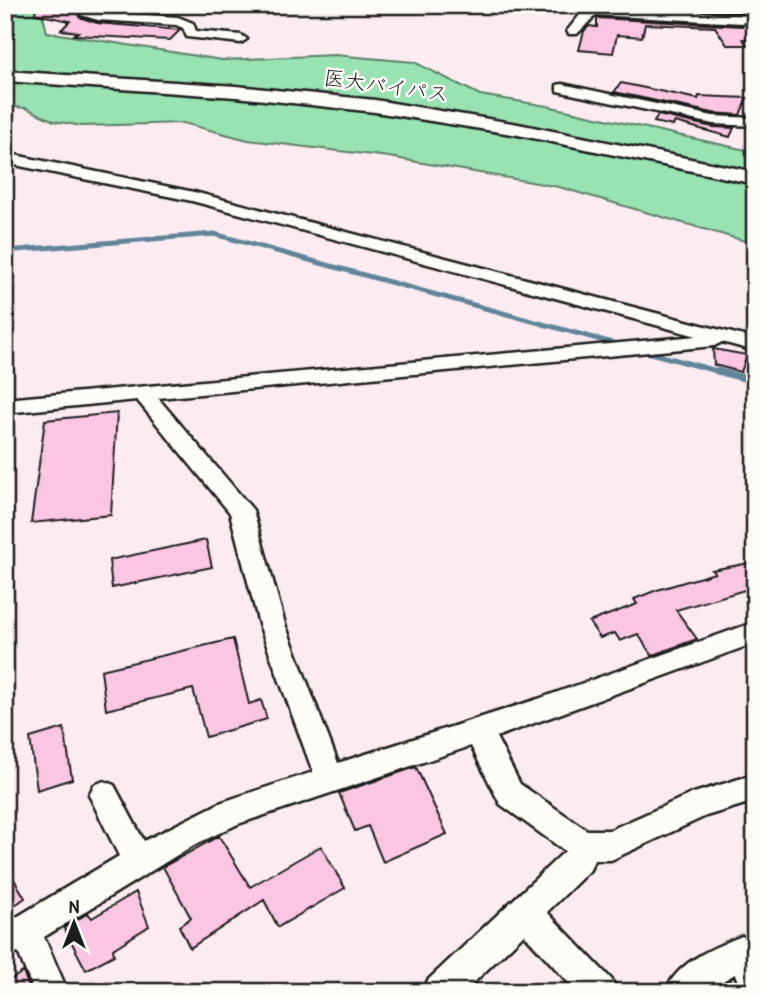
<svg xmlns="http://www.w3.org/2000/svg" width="760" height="997" font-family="'Patrick Hand','Klee One',sans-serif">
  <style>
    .green { fill: #99e2b2; stroke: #5a7f67; stroke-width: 2 }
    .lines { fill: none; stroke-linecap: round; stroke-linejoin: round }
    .stream-far1 { stroke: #608599; stroke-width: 5 }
    .stream { stroke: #608599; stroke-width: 7 }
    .building { fill: #fac6e2; stroke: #1c1c1c; stroke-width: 2 }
    .minor-casing { stroke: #1c1c1c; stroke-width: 5 }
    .major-casing { stroke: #1c1c1c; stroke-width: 5 }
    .minor { fill: #fdfcf7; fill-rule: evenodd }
    .major { fill: #fdfcf7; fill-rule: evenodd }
    .labels { text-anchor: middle; stroke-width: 5; stroke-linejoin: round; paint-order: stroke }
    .far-street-label { font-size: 21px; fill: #1c1c1c; stroke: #fdfcf7 }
  </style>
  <rect width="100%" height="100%" fill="#fcecf1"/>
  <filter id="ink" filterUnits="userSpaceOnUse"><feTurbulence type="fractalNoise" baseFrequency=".0143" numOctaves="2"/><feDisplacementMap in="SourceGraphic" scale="14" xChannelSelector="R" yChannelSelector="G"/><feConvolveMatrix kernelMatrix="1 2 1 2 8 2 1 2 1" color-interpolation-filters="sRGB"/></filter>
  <g filter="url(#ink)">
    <path class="green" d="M5 5H40L47 32 222 60 335 55 414 62 480 95 547 106 755 152V244L559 187 389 157 248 140 183 123 82 126 54 121 26 108 5 106Z"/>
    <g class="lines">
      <path class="stream-far1" d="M5 251 214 234 616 344
        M647 352 724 373"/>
      <path class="stream" d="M717 371 755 381"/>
    </g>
    <path class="building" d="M36 5H77L79 17 97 23 180 30 170 40 74 35 78 32 61 30 70 21 35 14Z
      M632 5 755 6V39H743L747 45H727L715 27 645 24 642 37 617 35 613 53 579 50 584 31 589 26 597 27V18L742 26 750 20 742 12Z
      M621 83 698 99 699 96 747 98 740 115 713 113 614 92Z
      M658 115 713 127 734 128 730 137 675 122 673 126 654 122Z
      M713 349 747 355 741 372 714 365Z
      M117 413 111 515 31 523 45 420Z
      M206 540 212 567 112 588 109 560Z
      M755 562V587L676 610 697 639 664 651 652 656 638 634 620 641 615 633 600 638 589 622 637 604 634 599 657 590 715 573 712 570Z
      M233 639 249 704 261 700 267 719 206 737 193 689 106 710 101 670Z
      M64 728 72 779 37 790 30 738Z
      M416 767 447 834 383 862 368 826 355 831 339 793Z
      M219 836 250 887 321 846 345 888 278 927 264 900 190 948 179 926 191 918 163 867Z
      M5 864 25 898 5 912Z
      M136 892 149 926 113 949 114 955 86 970 64 928 88 913 92 918Z
      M23 972 31 992H5V983Z"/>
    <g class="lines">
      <defs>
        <path id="minor" d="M80 5H92L91 10 99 12 178 17 193 23 196 31 241 35 247 39 241 43 187 37 183 28 176 25 98 20 81 15Z
          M588 5 742 15 748 19 742 23 596 15 577 34H569L567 31Z
          M562 84 713 116 755 118V126L713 124 557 91V85Z
          M5 153 194 192 755 339V351L722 342 714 346 158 398 253 510 285 624 338 763 538 699 755 622V643L496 737 520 784 587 830H610L691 794 755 774V801L706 816 611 860H594L590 870 547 912 612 980 617 992H577L524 934 464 992H423L428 980 565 851 500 804 471 746 238 824 192 846 44 937 68 992H34L18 952 5 958V924L119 856 89 795 94 785 104 781 114 785 144 841 222 802 313 772 259 624 230 513 137 400 5 413V399L697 336 192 201 5 163Z
          M742 936 755 943V992H742L735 974 704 992H665C678 961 713 948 742 936Z"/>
        <path id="major" d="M5 71 236 86 375 100 518 124 755 172V184L518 135 375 112 236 97 5 81Z"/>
      </defs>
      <use href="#minor" class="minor-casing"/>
      <use href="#major" class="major-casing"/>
      <use href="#minor" class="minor"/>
      <use href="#major" class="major"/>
    </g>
  </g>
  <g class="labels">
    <g class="far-street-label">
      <text transform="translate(386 86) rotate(8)" y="7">医大バイパス</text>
    </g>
  </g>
  <rect width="760" height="997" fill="none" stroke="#fdfcf7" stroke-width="28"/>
  <rect x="14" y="14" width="732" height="969" fill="none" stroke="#1c1c1c" stroke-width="2.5" filter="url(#ink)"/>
  <g transform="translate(74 923)" stroke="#fdfcf7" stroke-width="5" paint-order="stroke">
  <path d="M0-5L12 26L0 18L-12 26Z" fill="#1c1c1c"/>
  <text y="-10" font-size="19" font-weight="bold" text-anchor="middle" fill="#1c1c1c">N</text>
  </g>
</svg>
